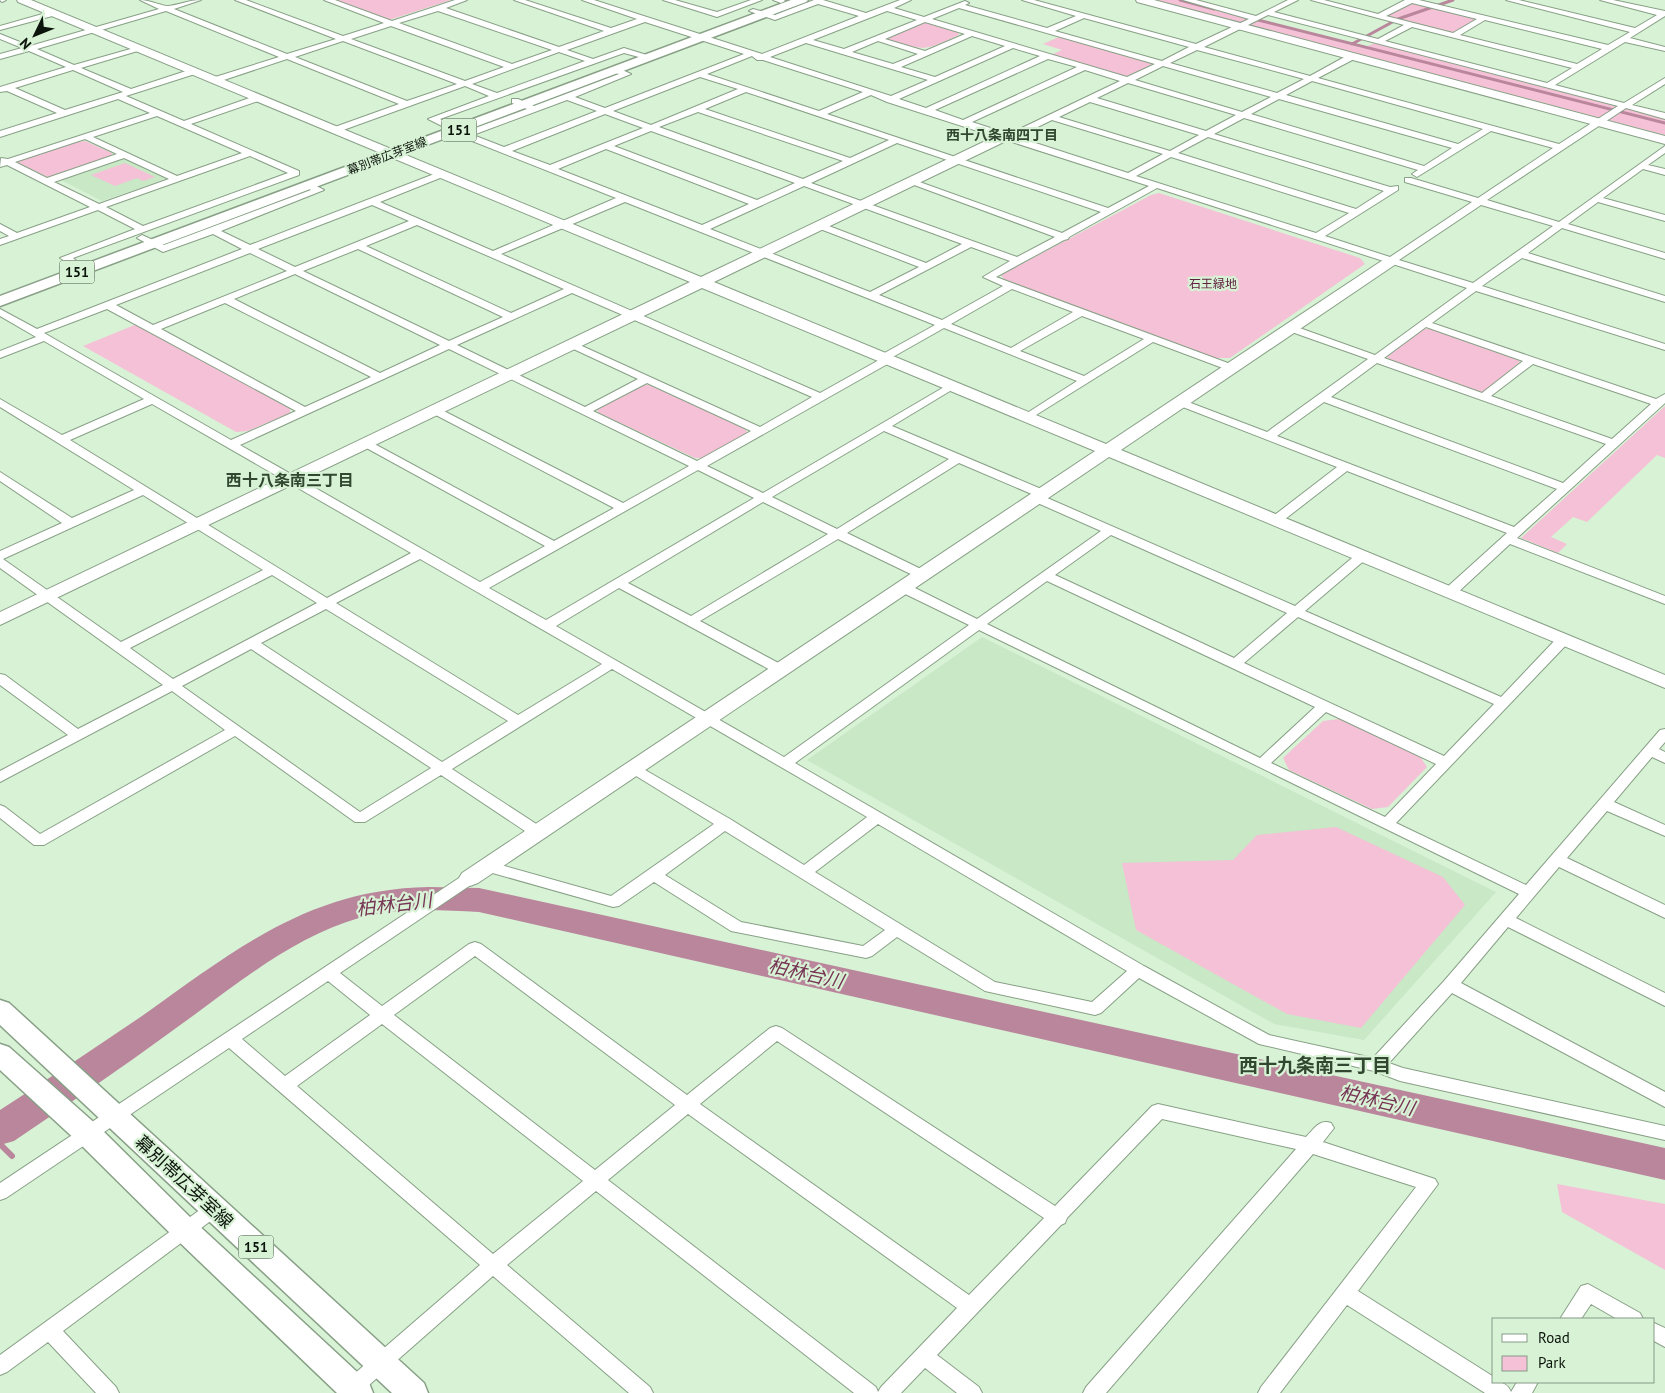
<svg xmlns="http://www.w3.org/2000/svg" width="1665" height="1393" font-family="'PT Sans','Noto Sans JP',sans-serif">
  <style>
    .built { fill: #c8e8c6 }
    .green { fill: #f4c1d6 }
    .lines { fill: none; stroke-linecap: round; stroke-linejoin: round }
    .stream-far1 { stroke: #b9869c; stroke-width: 3 }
    .stream { stroke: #b9869c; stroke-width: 6 }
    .river { fill: #b9869c; fill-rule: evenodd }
    .street-casing { stroke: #88a086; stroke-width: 2 }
    .secondary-casing { stroke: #88a086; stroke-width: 2 }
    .primary-casing { stroke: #88a086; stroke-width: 3 }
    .street { fill: #fff; fill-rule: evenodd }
    .secondary { fill: #fff; fill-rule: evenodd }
    .primary { fill: #fff; fill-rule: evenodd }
    .labels { text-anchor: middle; stroke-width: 4.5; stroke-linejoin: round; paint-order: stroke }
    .far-street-label { font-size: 12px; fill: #0c150b; stroke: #d8f2d6 }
    .far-park-label { font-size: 12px; fill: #5f2040; stroke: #d8f2d6 }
    .shield { fill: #d8f2d6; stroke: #495748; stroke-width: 1 }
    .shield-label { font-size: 14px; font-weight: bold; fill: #0c150b }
    .far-neighbourhood-label { font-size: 14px; font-weight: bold; fill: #314730; stroke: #d8f2d6 }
    .neighbourhood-label { font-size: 16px; font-weight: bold; fill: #314730; stroke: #d8f2d6 }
    .near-street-label { font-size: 18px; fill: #0c150b; stroke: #d8f2d6 }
    .near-water-label { font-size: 19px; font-style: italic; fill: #763554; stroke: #d8f2d6 }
    .near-neighbourhood-label { font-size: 19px; font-weight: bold; fill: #314730; stroke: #d8f2d6 }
  </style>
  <rect width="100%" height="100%" fill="#d8f2d6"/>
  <path class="built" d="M123 158 168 178 102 201 61 180Z
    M982 637 1496 892 1364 1040 1274 1024 807 760Z"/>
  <path class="green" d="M335 0H451L389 20Z
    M1151 0H1181L1363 48 1375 43 1665 119V135Z
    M1411 3 1477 19 1452 33 1389 17 1388 15Z
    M922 23H927L958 32 959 35C924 51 926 51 890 40L888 38Z
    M1061 36 1149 62 1152 65 1127 76 1121 77 1051 55 1062 50 1043 44Z
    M85 141 112 153 111 158 50 178 16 162 77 142Z
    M125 163 155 177 143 181 137 178 115 186 91 175Z
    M1159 193 1360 258 1365 264 1230 358H1214L1005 281 1001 275 1151 195Z
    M137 324 290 406V413L248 431 236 432 83 346Z
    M1423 329H1432L1517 358 1520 362 1482 393 1390 361 1387 357Z
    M641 385H649L742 426 748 433 701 458H695L599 413 597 409Z
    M1665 406V458L1657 455 1587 522 1573 517 1551 537 1567 544 1558 553 1521 538Z
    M1339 719 1419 755 1427 767 1388 807 1372 809 1289 770 1283 758 1323 721Z
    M1336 827 1443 877 1465 905 1361 1028 1287 1014 1136 930 1122 863 1233 860 1257 835Z
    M1557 1184 1665 1204V1270L1562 1212Z"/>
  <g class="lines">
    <path class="stream-far1" d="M1180 0 1214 9
      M1254 19 1665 123
      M1352 44 1398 19 1453 0"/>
    <path class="stream" d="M0 1144 12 1156"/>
    <path class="river" d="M429 887 479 888 1665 1148V1180L479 912C439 910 397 907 359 918 289 938 230 990 172 1031 120 1069 67 1105 14 1141L0 1145V1110C48 1079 95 1048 142 1016 235 950 309 889 429 887Z"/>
    <defs>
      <path id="street" d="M0 0H6L2 2Z
        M140 0C150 0 161 6 168 6 179 5 188 0 201 0L174 9 287 54 336 39 235 0H246L343 36 384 23 324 0H335L392 21 455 0H467L446 8 559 47 604 31 514 0H525L611 28 637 19 582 0H594L762 54 859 16 818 4 775 20 749 11 753 9 775 15 814 0H823L866 13 900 0H911L894 8 924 17 965 1 969 3 965 5 1047 28 1076 16 1022 0H1034L1196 44 1249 19 1183 0H1196L1256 16 1288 0H1298L1274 12 1378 39 1404 25 1311 0H1324L1378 14 1405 0H1419L1608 45 1630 32 1506 0H1519L1635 28 1657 15 1600 0H1613L1665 11V16L1630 38 1665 47V51L1625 42 1555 85 1624 103 1665 78V84L1632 105 1665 113V119L1626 108 1487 200 1559 222 1665 146V153L1648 165 1665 169V175L1643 169 1603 198 1665 215V221L1598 202 1568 224 1665 253V259L1562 228 1528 253 1665 296V302L1522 258 1482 286 1665 344V350L1476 291 1432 323 1656 399 1665 394V403L1517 538 1665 596V604L1510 544 1455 595H1445L1444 592 1445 589 1507 533 1347 471 1280 523H1272L1270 520 1272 517 1337 467 1175 404 1173 402 1175 400H1183L1267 432 1368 359 1286 330 1285 328 1286 326H1294L1375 355 1467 288 1157 188 1069 237 1068 239 1064 240 996 277 1236 366 1237 368 1236 370H1228L1153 342 1028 420 1024 419 1022 417 1024 415 1077 381 944 328 891 358V362L707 466 763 493 951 383 956 386 955 388 892 426 1046 491 1048 494 1045 497 1295 606 1358 553H1366L1368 556 1366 559 1305 611 1501 697 1559 636H1569L1571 639 1569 642 1396 823 1526 885 1660 730 1665 729V742L1659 749 1665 752V763L1652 757 1614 802 1665 825V836L1607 811 1567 858 1665 905V918L1559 867 1516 918 1665 993V1006L1508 927 1461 983 1665 1092V1107L1452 993 1389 1063 1403 1068 1665 1126V1140L1400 1081 1374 1071 1259 1044 1139 978 1101 1013 1095 1015 985 991 897 937 872 956 866 958 731 931 654 882 619 906 613 907 482 870 479 866 482 862 487 861 611 896 714 824 628 771 626 768 628 765 633 763 730 819 804 865 867 817 612 669 452 769 544 829 546 833 544 837H534L441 775 365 822H355L235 736 44 845H34L0 818V805L5 807 40 834 225 730 172 691 0 782V771L68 735 0 685V674L5 675 78 729 163 685 0 568V551L62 523 0 481V472L72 518 134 490 0 407V399L62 435 144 399 44 341 0 358V351L36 337 0 316V309L37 329 242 249 213 234 163 252 137 238 142 235 164 245 311 190 304 185 309 182 324 190 221 231 250 245 442 171 447 174 445 176 380 202 493 251 616 198 462 137V133L527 109 512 103V99H518L534 106 619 74 612 72V68H618L631 74 575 97 605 108 744 54 645 22 567 50 593 59 624 48 650 56V60L624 53 440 119 450 125 446 128 428 119 489 96 465 86 335 133 332 132V128L399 104 287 59 218 82H212V78L279 57 166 11 37 49 74 65 141 46V50L81 68 131 89 192 69H198V73L126 96 184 121 255 96H261V100L191 124 299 171V175L73 258 79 263 74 266 60 258 135 229 98 210 0 245V239L9 236 0 231V224L17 233 90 207 7 165 0 167 1 158 8 159 150 113 118 99 0 137V131L57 113 7 91 0 92V87L66 67 29 51 0 59V54L22 48 0 39V34L30 46 159 9ZM1412 3 1477 19 1453 33 1386 16ZM959 8 1155 64 1127 77 932 19ZM438 11 552 50 512 64 399 23ZM887 11 917 20 844 49 813 40ZM1268 15 1618 106 1559 144 1318 78 1356 58V54H1350L1310 76 1204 47ZM1084 18 1189 47 1162 61 1055 31ZM1485 20 1602 49 1577 64 1460 35ZM925 22 965 34 925 51 885 39ZM391 26 504 67 465 81 351 39ZM1412 27 1572 68 1547 83 1385 41ZM972 36 1005 46 935 77 901 67ZM343 41 457 84 407 101 295 57ZM878 41 918 54 893 64 852 52ZM806 43 928 80 891 96 770 57ZM1013 48 1040 56 926 108 899 99ZM1197 50 1304 79 1277 93 1170 63ZM559 52 585 61 497 93 472 84ZM752 56 757 60H763L863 92 819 111 707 74ZM1048 59 1077 67 963 120 935 110ZM1163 66 1271 97 1242 112 1135 80ZM73 70 123 92 65 110 15 88ZM1085 70 1120 81 1009 134 972 122ZM700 77 738 89 651 125 613 111ZM1312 81 1483 129 1458 144 1286 95ZM1128 83 1236 115 1206 131 1097 98ZM746 92 889 140 850 158 705 109ZM871 95 887 102 1149 186 1108 208 827 114ZM1279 99 1452 148 1424 166 1251 114ZM567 100 597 111 504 147 473 135ZM1090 102 1199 135 1170 151 1059 117ZM698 112 843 161 803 179 659 127ZM605 114 643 128 550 165 512 151ZM157 116 242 153 177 176 93 137ZM1244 118 1418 170 1412 174 1417 177 1491 131 1553 148 1478 198 1411 178H1405V182L1472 202 1390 257 1325 236 1398 190V186L1390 187 1214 134ZM1052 120 1163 154 1128 173 1017 137ZM651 131 795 183 757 200 614 146ZM1208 137 1384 191 1356 209 1178 153ZM85 139 117 154 47 178 15 162ZM897 143 1101 212 1062 233 914 180H908L906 182 1055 237 1017 257 811 183ZM606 149 749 204 702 225 558 169ZM250 156 288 173 143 226 106 207ZM1171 157 1349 213 1316 233 1136 176ZM124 158 169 179 99 204 54 182ZM804 186 962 244 926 263 821 223H815V227L919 267 870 292 710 229ZM625 202 935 325 879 356V360L820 393 501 254ZM372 205 409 221 295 267 258 249ZM1481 205 1553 226 1473 283 1399 260ZM417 225 564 289 511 313 366 246ZM971 247 1010 261 983 277 1003 286 942 320 879 295ZM358 249 503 317 449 341 303 271ZM250 253 287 271 153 325 116 305ZM295 274 440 345 380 373 234 299ZM1012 289 1073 312 1011 348 951 324ZM572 293 812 397 760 427 571 341 566 344 567 346 638 379 585 407 457 345ZM225 303 371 377 305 407 161 329ZM107 309 296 411 231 440 44 333ZM1082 316 1144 339 1084 376 1020 351ZM1426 327 1523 361 1482 393 1384 358ZM449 349 689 466 623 503 438 408H430L428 410 430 412 614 508 554 541 369 441H361L359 443 361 445 545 546 480 582 240 445ZM1377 363 1606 444 1563 483 1331 397ZM1533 364 1651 404 1612 439 1491 396ZM647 383 751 431 697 461 593 411ZM1324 402 1557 489 1514 527 1277 436ZM152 404 411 553 327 598 70 440ZM884 431 949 459 837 529 772 497ZM959 463 1034 495 1031 498 1033 501 1101 531 977 619 909 585H899L898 588 899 591 969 625 784 757 556 626 619 588 776 673H786L788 670 786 667 700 621 838 539 919 578H927L929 575 927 572 847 533ZM698 470 754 498 546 620 489 588ZM143 495 263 570 121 642 3 559ZM763 502 828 534 691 616 628 583ZM1111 535 1287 613 1234 658 1055 575ZM420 559 602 664 518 715 336 603ZM272 575 317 603 173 679 130 648ZM1047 581 1315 707 1260 758 987 624ZM326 609 508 721 442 762 261 643ZM1298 617 1494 704 1444 756 1244 663ZM979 630 1519 894 1444 981 1373 1058 1269 1035 1144 966 795 763ZM251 649 431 768 360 812 182 686ZM1326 712 1436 764 1385 817 1271 763ZM878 824 1127 971 1092 1002 995 982 815 872ZM725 831 885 930 863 946 741 922 665 875Z
        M663 0H675L717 12 751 0H762L717 17Z
        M773 0H784L785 1 781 3Z
        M53 11 57 13 56 15 0 30V26Z
        M470 873 475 874 478 878 475 882 340 973 382 1006 469 944 475 942 481 944 687 1095 770 1028 776 1026 782 1028 1055 1206 1152 1106 1158 1104 1306 1137C1314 1129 1319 1119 1331 1123L1334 1128 1323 1142 1435 1179 1438 1184 1358 1291 1494 1377V1382C1502 1382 1508 1384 1511 1392L1517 1382H1538L1532 1393H1485L1347 1305 1280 1393H1258L1261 1387 1416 1187 1313 1154 1106 1393H1083L1086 1387 1296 1149 1162 1119 1067 1218 1065 1223 1061 1225 937 1355 979 1387 982 1393H957L925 1368 901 1393H854L596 1191 507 1265 650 1387 653 1393H629L493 1276 360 1393H346L343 1387 346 1381 480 1265 229 1048 6 1198 0 1200V1183L465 874ZM475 956 675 1105 595 1170 394 1015ZM328 981 370 1015 285 1076 242 1039ZM382 1024 583 1181 493 1254 297 1086ZM777 1041 1044 1218 969 1295 700 1104ZM688 1114 957 1308 881 1387 878 1392 876 1387 608 1180Z
        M214 1201 220 1204 223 1209 220 1214 63 1331 116 1387 119 1393H96L48 1342 7 1372 0 1375V1355L208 1204Z
        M1588 1284 1640 1313 1643 1319H1617L1591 1304 1581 1319H1560L1581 1286Z
        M1654 1323 1665 1328V1347L1654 1341Z"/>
      <path id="secondary" d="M17 0H31L701 277 1000 134H1008L1010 137 1008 140 714 282 1106 444 1386 258H1396L1398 261 1396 264 1121 450 1665 675V688L1109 457 478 883 470 886 462 883 459 878 462 873 1095 451 702 288 0 625V612L690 282 18 2Z
        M1136 0H1154L1665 136V144L1137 2Z"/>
      <path id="primary" d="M791 0H808L806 2 0 306V296Z
        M0 1000 9 1003 424 1383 428 1393H392L0 1025Z
        M0 1044 9 1047 98 1126 195 1222 369 1383 373 1393H337L175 1238 78 1142 0 1070Z"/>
    </defs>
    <use href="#street" class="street-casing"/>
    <use href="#secondary" class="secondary-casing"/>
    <use href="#primary" class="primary-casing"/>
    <use href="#street" class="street"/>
    <use href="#secondary" class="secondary"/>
    <use href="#primary" class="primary"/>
  </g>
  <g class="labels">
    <g class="far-street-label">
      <text transform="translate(387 156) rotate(-21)" y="4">幕別帯広芽室線</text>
    </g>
    <g class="far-park-label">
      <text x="1213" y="288">石王緑地</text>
    </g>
    <g class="shield">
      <rect x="441.5" y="118.5" width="35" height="23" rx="4"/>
      <rect x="59.5" y="260.5" width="35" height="23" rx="4"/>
      <rect x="238.5" y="1235.5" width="35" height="23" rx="4"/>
    </g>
    <g class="shield-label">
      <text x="459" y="135">151</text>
      <text x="77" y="277">151</text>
      <text x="256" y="1252">151</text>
    </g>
    <g class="far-neighbourhood-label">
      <text x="1002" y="140">西十八条南四丁目</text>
    </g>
    <g class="neighbourhood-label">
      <text x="290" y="486">西十八条南三丁目</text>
    </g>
    <g class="near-street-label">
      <text transform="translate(184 1182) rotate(43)" y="6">幕別帯広芽室線</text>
    </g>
    <g class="near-water-label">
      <text transform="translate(394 904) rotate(-7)" y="7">柏林台川</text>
      <text transform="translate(806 973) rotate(13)" y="7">柏林台川</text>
      <text transform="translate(1377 1100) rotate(13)" y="7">柏林台川</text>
    </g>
    <g class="near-neighbourhood-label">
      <text x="1315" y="1072">西十九条南三丁目</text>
    </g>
  </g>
  <rect x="1492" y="1318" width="162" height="65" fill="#d8f2d6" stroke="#869a85"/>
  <rect x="1502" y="1334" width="25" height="8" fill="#ffffff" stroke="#869a85"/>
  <text x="1538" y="1343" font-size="15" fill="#0c150b">Road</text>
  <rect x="1502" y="1356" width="25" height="15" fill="#f4c1d6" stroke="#869a85"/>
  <text x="1538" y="1368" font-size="15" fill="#0c150b">Park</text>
  <g transform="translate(35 35) rotate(227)" stroke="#d8f2d6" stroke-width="4" paint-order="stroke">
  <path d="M0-4L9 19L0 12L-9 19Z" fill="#0c150b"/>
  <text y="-8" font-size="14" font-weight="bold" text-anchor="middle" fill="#0c150b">N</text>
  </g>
</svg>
